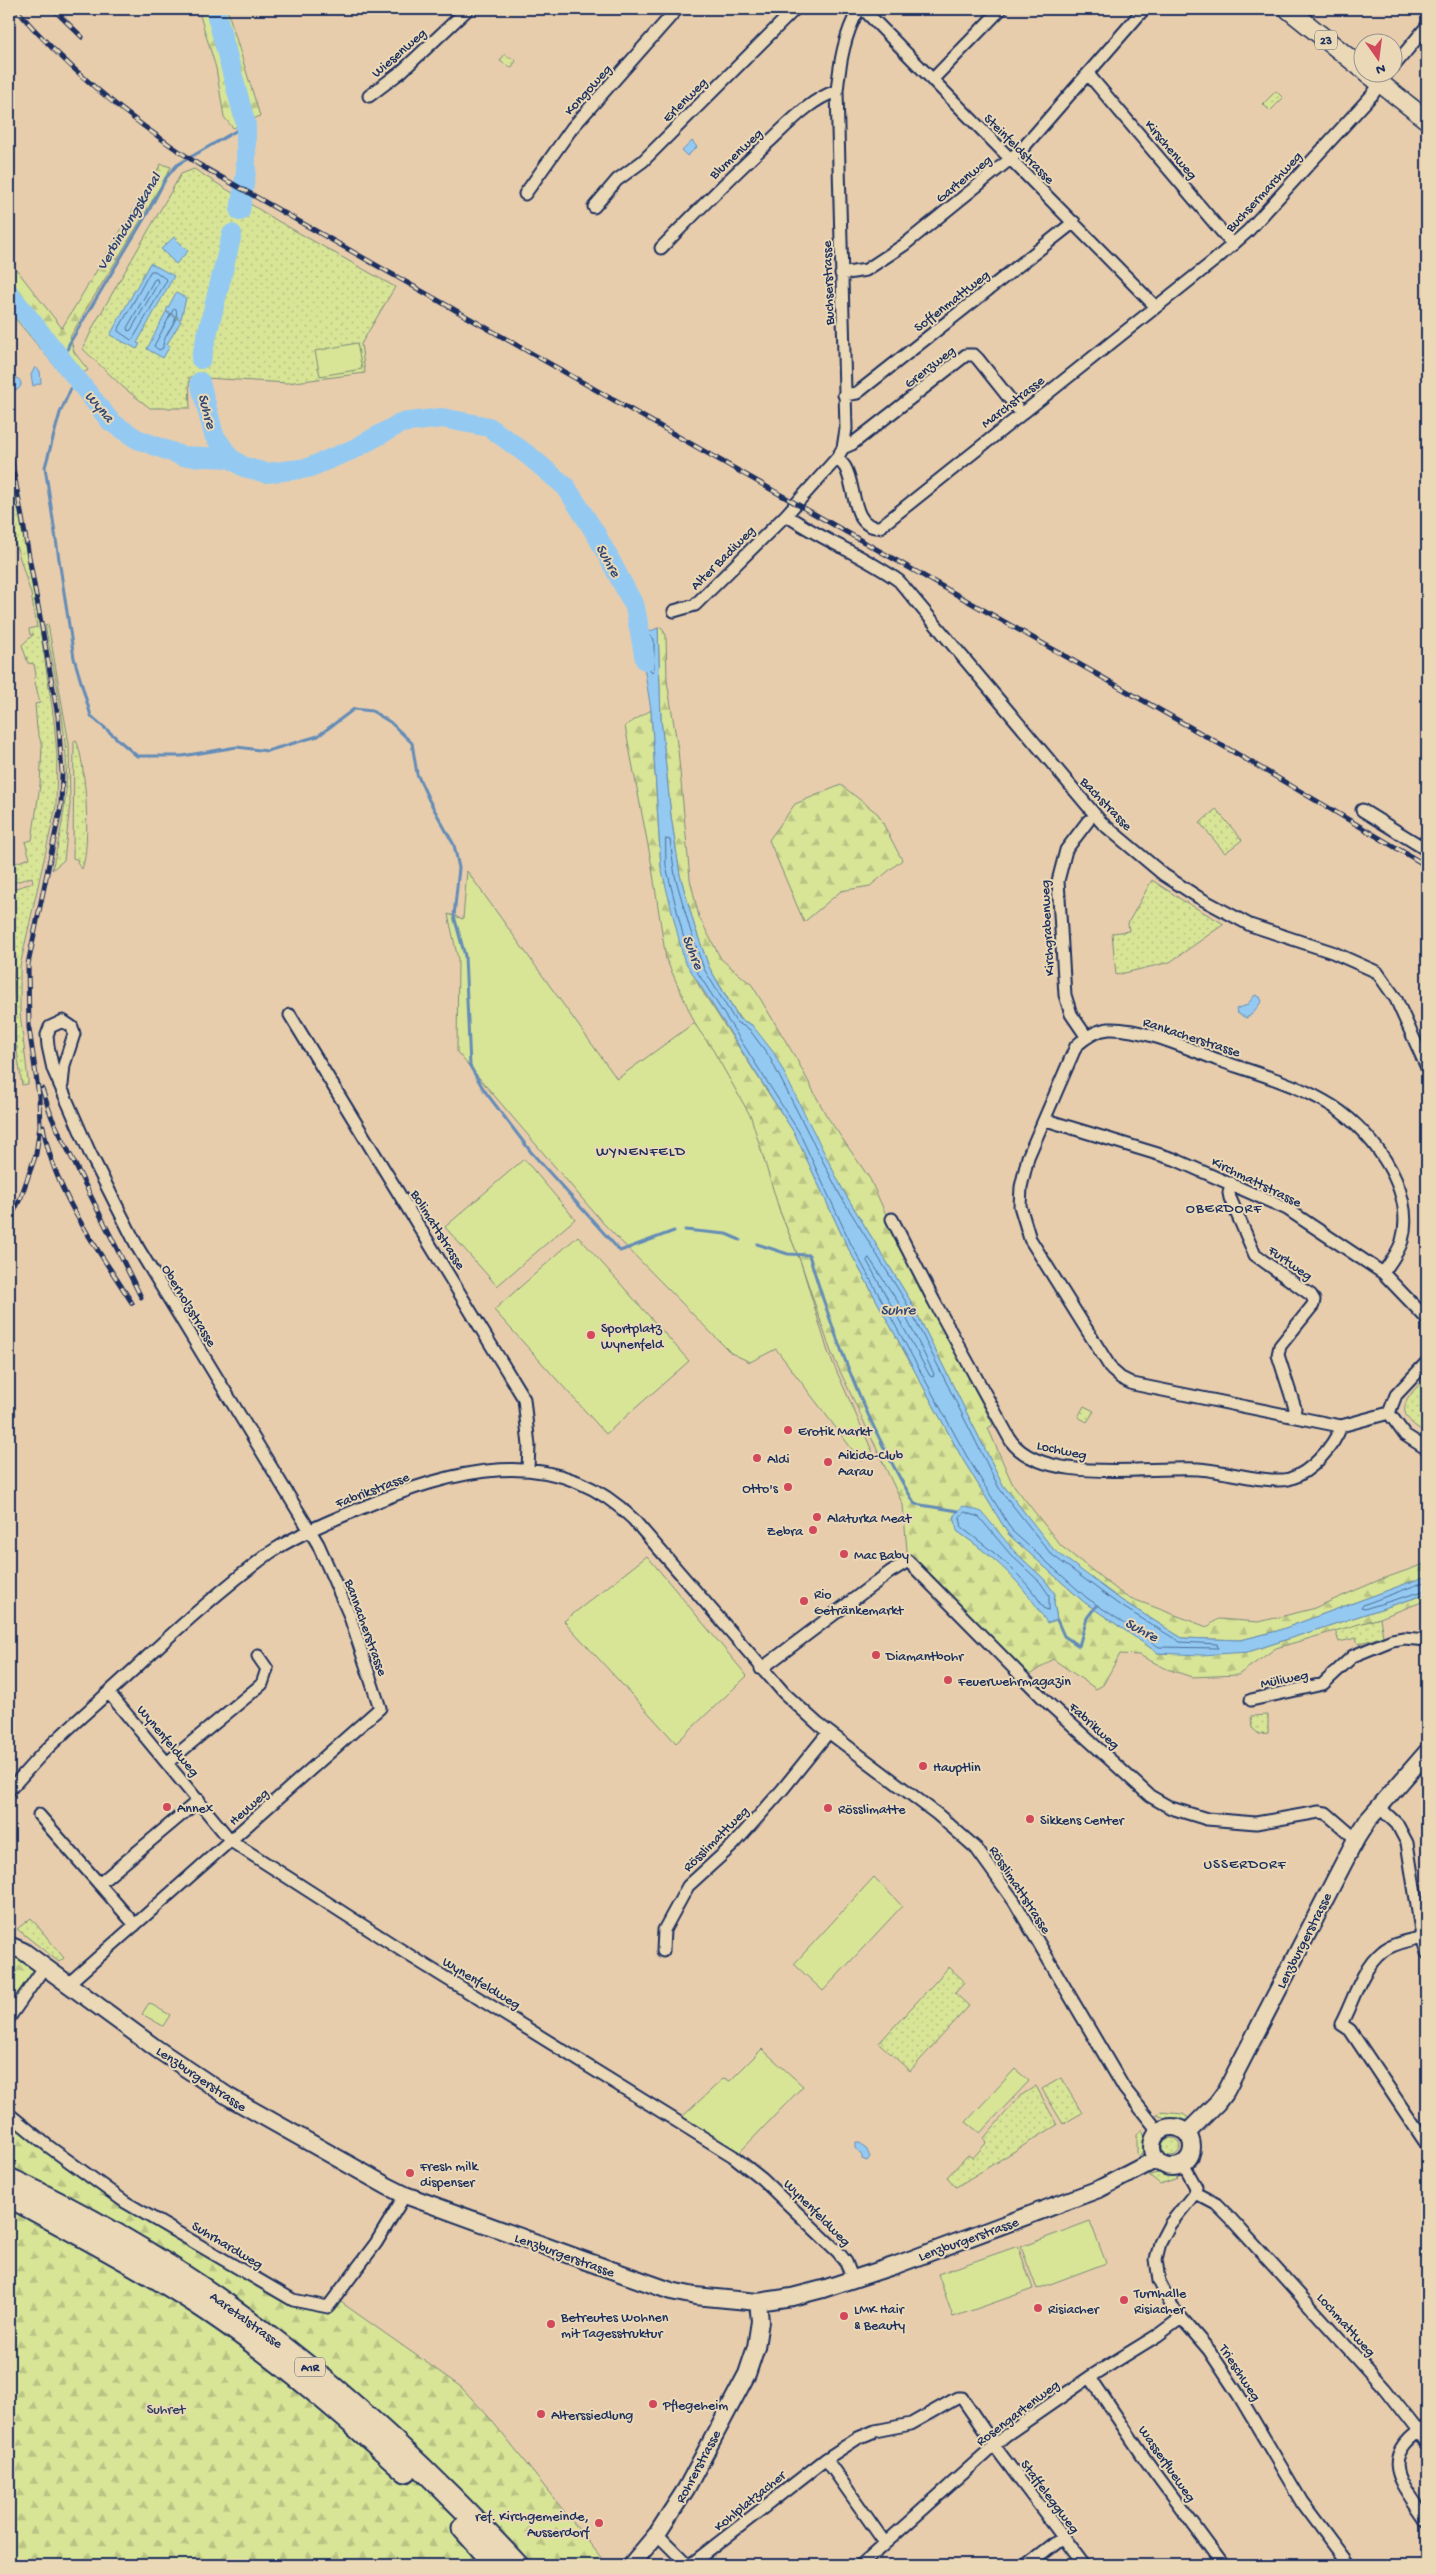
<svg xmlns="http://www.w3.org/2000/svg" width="1436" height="2574" font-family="'Gochi Hand',sans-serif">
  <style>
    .grass { fill: url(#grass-dots); stroke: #7a8a7a }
    .forest { fill: url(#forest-firs); stroke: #7a8a7a; fill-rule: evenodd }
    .garden { fill: #d8e496; stroke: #7a8a7a }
    .water { fill: #94caf2; stroke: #648cb7 }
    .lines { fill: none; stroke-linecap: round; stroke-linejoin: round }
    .shore { stroke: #4b6d99; stroke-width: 1 }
    .stream { stroke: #648cb7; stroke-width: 3 }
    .river { stroke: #94caf2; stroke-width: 20 }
    .minor-casing { stroke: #1b2f5e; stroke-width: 15 }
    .secondary-casing { stroke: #1b2f5e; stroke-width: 20 }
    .primary-casing { stroke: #1b2f5e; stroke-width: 21 }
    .motorway-casing { stroke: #1b2f5e; stroke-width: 25 }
    .minor { stroke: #ead8b6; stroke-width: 11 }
    .secondary { stroke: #ead8b6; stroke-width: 16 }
    .primary { stroke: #ead8b6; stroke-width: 18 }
    .motorway { stroke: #ead8b6; stroke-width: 21 }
    .rail-casing { stroke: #1b2f5e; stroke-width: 5 }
    .rail { stroke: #ead8b6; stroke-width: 3; stroke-dasharray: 9; stroke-linecap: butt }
    .poi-dot { fill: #d1495b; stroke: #ead8b6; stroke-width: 2 }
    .labels { text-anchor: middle; stroke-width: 4; stroke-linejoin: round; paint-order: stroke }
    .shield { fill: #ead8b6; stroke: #596278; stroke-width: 1 }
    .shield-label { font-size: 12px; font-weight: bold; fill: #1b2f5e }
    .street-label { font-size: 14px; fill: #1b2f5e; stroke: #ead8b6 }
    .poi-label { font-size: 14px; fill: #1b2f5e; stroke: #ead8b6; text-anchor: start }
    .park-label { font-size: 14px; fill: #2e4164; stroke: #ead8b6 }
    .water-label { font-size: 15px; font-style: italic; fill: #2d4674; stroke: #ead8b6 }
    .neighbourhood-label { font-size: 15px; letter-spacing: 1px; fill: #1b2f5e; stroke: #ead8b6 }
  </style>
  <defs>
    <pattern id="grass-dots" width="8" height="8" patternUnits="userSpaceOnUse" patternTransform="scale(1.25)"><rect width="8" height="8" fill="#d8e496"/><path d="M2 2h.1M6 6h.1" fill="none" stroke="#b9c484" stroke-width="1.8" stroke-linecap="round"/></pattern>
    <pattern id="forest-firs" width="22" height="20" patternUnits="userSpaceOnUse" patternTransform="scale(1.25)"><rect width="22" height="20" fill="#d8e496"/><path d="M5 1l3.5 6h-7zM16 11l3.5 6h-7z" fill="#b9c484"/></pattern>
  </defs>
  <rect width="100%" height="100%" fill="#e8cdad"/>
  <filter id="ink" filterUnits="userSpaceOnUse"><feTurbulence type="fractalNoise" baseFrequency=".02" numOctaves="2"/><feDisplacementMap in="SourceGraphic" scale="10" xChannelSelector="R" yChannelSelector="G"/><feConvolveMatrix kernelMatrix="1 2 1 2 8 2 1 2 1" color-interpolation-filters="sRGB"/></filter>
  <g filter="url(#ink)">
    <path class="grass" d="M505 54 516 61 511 68 500 61Z
      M1276 91 1283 98 1270 111 1263 104Z
      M194 169 276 220 395 287 361 344 365 373 287 383 189 377 190 408H150L124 388 83 349 94 325 181 174Z
      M9 458 40 628 54 720 57 757 56 806 20 966V1013L28 1080V1084L22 1085 12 1017 15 943 9 924V890L33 883 32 877 9 884V865L30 858 25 842 32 840 40 785 42 746 37 729 35 704 40 703 34 678 36 675 34 664 28 663 22 645 34 634 30 635 29 629 37 627 31 594 9 523Z
      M48 624 69 744 70 804 65 852 64 860 52 870C58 844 64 818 66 791 69 735 56 680 45 625Z
      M76 740C86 762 91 846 82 869L77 863 78 860 73 858 74 741Z
      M1216 809 1242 840 1225 853 1200 823Z
      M1152 880 1182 900 1224 924 1170 962 1116 975 1112 933 1129 931 1128 923Z
      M1427 1376V1434C1392 1413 1403 1401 1427 1376Z
      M1084 1406 1094 1411 1087 1422 1078 1417Z
      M1380 1618 1383 1636 1358 1644 1356 1638 1339 1642 1335 1630Z
      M1268 1715V1733L1259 1734 1252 1728 1251 1716Z
      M31 1918 64 1958 59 1962 17 1929Z
      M949 1967 965 1982 955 1993 969 2006 910 2071 879 2043Z
      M1061 2078 1082 2113 1063 2124 1042 2089Z
      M1036 2086 1057 2125 956 2187 947 2177 968 2155 973 2158 987 2142 984 2138 1020 2096Z
      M1161 2112 1183 2114 1190 2119 1177 2122 1157 2115Z
      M1142 2129 1147 2144 1139 2157 1137 2153V2135Z
      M1162 2147a9 9 0 1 1 18 0a9 9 0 1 1-18 0Z
      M1168 2171 1178 2178 1160 2184 1149 2175Z"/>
    <path class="forest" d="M198 9H227L260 116 233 128 224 117 216 68Z
      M161 164 171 167C140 225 103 280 70 337L74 352 88 370 68 382 9 311V260L62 328Z
      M661 627 666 635 667 681 678 750 690 879 699 917 721 959 752 985 797 1060 826 1115 870 1179 888 1219 993 1425 988 1428 1012 1483 1061 1546 1125 1596 1207 1627 1218 1619 1259 1622 1312 1609 1377 1581 1427 1563V1576L1277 1631 1241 1640 1182 1638 1121 1600 1054 1551 1003 1485 910 1300 844 1192 752 1025 740 1019 709 967 695 928 680 875 671 816 661 719 658 628Z
      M651 710 661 867 699 986 795 1134 847 1246 962 1458 1009 1535 1084 1602 1158 1653 1248 1652 1427 1594V1600L1380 1618 1276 1648 1238 1675 1192 1677 1167 1669 1139 1655 1120 1654 1103 1685 1096 1689 1053 1659 1025 1678 908 1561 903 1505 831 1352 801 1263 780 1212 666 959 651 861 625 726ZM957 1531 1015 1552 1044 1579 1055 1594 1054 1602 1057 1619 1048 1622C1023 1582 995 1558 957 1531Z
      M841 785 878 814 902 860 870 886 841 891 804 922 769 840 795 804Z
      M9 1941 45 1966 9 2018Z
      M9 2114 48 2146 259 2280 328 2307 335 2298 461 2387 488 2416 607 2565H9Z"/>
    <path class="garden" d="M357 343 362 369 320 376 315 351Z
      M467 871 617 1079 694 1023 713 1050 751 1117 780 1212 801 1263 828 1352 874 1455 861 1461 776 1349 750 1362 731 1353 603 1223 457 1052 458 959 448 914 463 919Z
      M524 1159 575 1219 497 1286 445 1227Z
      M578 1236 689 1361 606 1434 494 1310Z
      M647 1556 747 1676 676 1743 564 1621Z
      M874 1877 902 1906 823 1991 794 1964Z
      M149 2003 170 2015 163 2026 142 2014Z
      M762 2049 803 2086 739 2153 682 2117 724 2078 730 2081Z
      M1015 2069 1029 2081 980 2133 966 2122Z
      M1090 2221 1106 2263 1037 2289 1021 2247Z
      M1018 2246 1033 2289 953 2317 938 2274Z"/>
    <path class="water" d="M692 141 697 147 687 156 682 151Z
      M174 237 188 251 176 264 161 249Z
      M150 263 174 276 137 343 140 344 137 349 110 335Z
      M176 293 186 298 181 319 166 311Z
      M166 312 181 321 167 344 170 346 163 358 147 349Z
      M35 367 40 371 41 383 33 386 31 375Z
      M9 384a6 6 0 1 1 12 0a6 6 0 1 1-12 0Z
      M658 628 661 719 671 816 680 875 695 928 709 967 739 1019 752 1025 774 1053 844 1192 910 1300 1003 1485 1054 1550 1121 1600 1182 1638 1241 1640 1277 1631 1427 1576V1594L1248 1652 1201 1655 1158 1653 1084 1602 1009 1535 962 1458 847 1246 795 1134 684 960 661 867 651 710 639 636Z
      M1255 995 1260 997 1262 1001 1251 1015 1246 1018 1237 1013 1236 1009 1247 1005Z
      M963 1506 982 1512 1015 1552 1044 1579 1055 1594 1054 1602 1057 1620 1047 1623C1023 1582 995 1558 957 1531L954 1515Z
      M856 2142H859L866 2148 870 2157 867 2161 862 2159V2156L856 2148Z"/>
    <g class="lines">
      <path class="shore" d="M151 271H155L167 280 133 339 131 340 118 331Z
        M157 279 158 283 131 330 128 331 127 328 154 280Z
        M176 309C180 323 162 334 163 348L159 350 154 346 173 310Z
        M651 636 654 639V669L652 672 650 670 645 641Z
        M666 839 670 840 675 876 690 929 704 969 736 1022 749 1029 769 1056 840 1195 906 1302 999 1488 1051 1554 1118 1604 1180 1642 1217 1644 1218 1648 1159 1647 1087 1598 1013 1532 966 1455 851 1244 799 1132 689 959 666 866Z
        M869 1258 900 1305 934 1374 933 1377 930 1376 867 1261Z
        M965 1512 979 1517 1011 1555 1040 1582 1049 1595V1610L1045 1609C1024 1575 994 1552 962 1528L960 1517Z
        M1427 1581 1363 1605 1361 1608 1364 1609 1427 1590"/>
      <path class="stream" d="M64 361 69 344 147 214 166 178 177 165 246 125
        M76 377 60 413 45 467 74 658 91 716 137 756H182L237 747 267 751 318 736 354 709 372 711 390 722 412 743 417 774 429 800 454 845 459 868 454 916 465 956 470 1066 484 1090 531 1152 620 1251 674 1231
        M685 1230 726 1234 740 1240
        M757 1244 788 1254 809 1255C835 1341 868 1427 915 1504L958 1511
        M1057 1620 1064 1636 1079 1646 1087 1618 1096 1606"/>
      <path class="river" d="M215 9 246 125V172L240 211
        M9 293 111 422 137 439 182 456 230 458
        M201 359 232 234
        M200 382 214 435 230 458 244 467 266 473 308 468 354 449 401 423 442 418 489 427 528 455 566 487 596 534 635 607 645 660"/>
      <defs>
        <path id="minor" d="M863 9 1156 307
          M1394 66 1427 26
          M1088 74 1233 245
          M932 80 1001 9
          M369 96 402 71 468 9
          M525 194 572 128 677 9
          M594 207 617 180 643 161 795 9
          M661 248C697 211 732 175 770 141 790 122 811 99 837 91
          M841 274 866 270 904 245 1009 160 1023 148 1144 9
          M844 395 857 393 1074 222
          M843 448 852 444 966 355H974L978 359 1021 413
          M837 458C840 461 843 464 845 467 856 485 851 529 880 527L1215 260 1248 231 1372 95 1388 72
          M786 515C822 540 863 555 899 581L1102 823 1164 875 1198 897 1250 925 1332 952 1377 972 1396 999 1427 1068
          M674 611 695 605 786 515 837 458 843 448 846 429 837 91C840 62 844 35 859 9
          M1362 810 1427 850
          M290 1015 524 1399 529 1446 528 1469
          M1086 1036 1071 1014 1065 995 1058 881 1066 850 1088 821
          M62 1085 64 1065 74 1034 72 1027 63 1021 50 1027 47 1035 48 1046 53 1069 89 1151 138 1248 318 1544 349 1614 380 1708 68 1984
          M1046 1120 1174 1159 1287 1209 1383 1273 1427 1319
          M1231 1183 1229 1193 1230 1198 1255 1255 1311 1295 1314 1300 1313 1305 1280 1346 1278 1355 1295 1408 1294 1416
          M892 1219 934 1301 1011 1441C1043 1485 1148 1466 1198 1469 1222 1470 1267 1484 1289 1479 1311 1473 1334 1446 1341 1426
          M1383 1273C1390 1263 1398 1253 1402 1241 1417 1188 1368 1125 1324 1101 1292 1083 1253 1072 1218 1060 1187 1048 1143 1028 1109 1029 1096 1030 1086 1037 1076 1046L1028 1157 1021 1187 1020 1206 1030 1239 1112 1370 1121 1378 1133 1384 1330 1424 1341 1426 1389 1413
          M1427 1362 1396 1395 1389 1413 1405 1435 1427 1449
          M761 1669 890 1572 908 1561 1048 1703 1150 1796 1171 1808 1207 1819 1256 1823 1319 1812 1326 1813 1356 1839
          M109 1693 231 1841 412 1957 733 2156 762 2179 838 2252 846 2262 853 2280
          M1251 1700 1323 1684 1353 1656 1392 1640 1404 1638 1427 1640
          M168 1762 262 1684 267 1669 258 1656
          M9 1790C21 1778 32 1764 44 1752 77 1719 114 1689 147 1657 178 1628 209 1601 241 1575 252 1567 263 1557 274 1550 301 1533 330 1521 359 1509 451 1470 553 1440 633 1519L784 1693 818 1724 937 1814 976 1848 1014 1901 1124 2088 1159 2132
          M1379 1807 1397 1824 1407 1843 1422 1937 1427 1953
          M39 1815 135 1925
          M99 1884 199 1800
          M1422 1937C1409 1941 1392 1943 1382 1952 1361 1969 1353 2002 1341 2024L1350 2030 1427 2145
          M663 1951 664 1930 688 1886 733 1845 782 1790 828 1733
          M9 2018 45 1966
          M9 2114 48 2146 125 2202 293 2300 328 2307 376 2243 405 2195
          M1183 2164 1196 2187 1195 2193 1216 2204 1231 2219 1385 2389 1427 2443
          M1195 2193 1170 2224 1160 2243 1156 2259 1159 2281 1172 2307 1209 2350 1238 2394 1302 2502 1349 2565
          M1090 2377 1145 2459 1223 2565
          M1427 2426C1374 2458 1403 2483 1427 2520
          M657 2534 688 2565
          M885 2543 826 2459 858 2438 875 2431 911 2424 957 2398H962L999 2452 1084 2565
          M690 2565 826 2459
          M861 2565 1006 2435 1090 2377 1158 2335 1181 2318
          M1027 2565 1063 2537"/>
        <path id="secondary" d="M9 1945 23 1951 157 2049 229 2097 387 2186 405 2195 586 2261 671 2291 695 2296 758 2302 792 2297 823 2289 896 2265 1099 2189 1157 2159
          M1152 2147a20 20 0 1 1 40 0a20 20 0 1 1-40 0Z
          M1187 2133 1217 2103 1226 2091 1356 1839 1368 1820 1427 1752
          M631 2565 657 2534 686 2489 747 2374 756 2347 760 2321 758 2302"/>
        <path id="primary" d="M1288 9 1364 70
          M1366 72 1427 120"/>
        <path id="motorway" d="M9 2179C209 2271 369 2405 517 2565
          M9 2196C77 2233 145 2268 209 2311 280 2359 343 2414 406 2471
          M463 2528 496 2565"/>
      </defs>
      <use href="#minor" class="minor-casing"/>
      <use href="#secondary" class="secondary-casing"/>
      <use href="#primary" class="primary-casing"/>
      <use href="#motorway" class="motorway-casing"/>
      <use href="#minor" class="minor"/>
      <use href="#secondary" class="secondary"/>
      <use href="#primary" class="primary"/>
      <use href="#motorway" class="motorway"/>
      <defs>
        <path id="rail" d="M16 9C68 70 131 120 198 164L1232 751 1427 866
          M53 9 82 37
          M9 446 58 716 62 773 61 806 28 964 29 1028 39 1096 40 1126 36 1154 21 1197 9 1222
          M42 1089 52 1118 141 1297
          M43 1126C54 1193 97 1247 132 1303"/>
      </defs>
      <use href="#rail" class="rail-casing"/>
      <use href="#rail" class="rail"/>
    </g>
  </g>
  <g class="poi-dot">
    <circle cx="591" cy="1335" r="5"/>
    <circle cx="788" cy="1430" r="5"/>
    <circle cx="757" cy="1458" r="5"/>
    <circle cx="828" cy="1462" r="5"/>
    <circle cx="788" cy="1487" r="5"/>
    <circle cx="817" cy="1517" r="5"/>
    <circle cx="813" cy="1530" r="5"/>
    <circle cx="844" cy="1554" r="5"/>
    <circle cx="804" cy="1601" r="5"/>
    <circle cx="876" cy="1655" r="5"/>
    <circle cx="948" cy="1680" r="5"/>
    <circle cx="923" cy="1766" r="5"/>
    <circle cx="167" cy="1807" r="5"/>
    <circle cx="828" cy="1808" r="5"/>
    <circle cx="1030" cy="1819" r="5"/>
    <circle cx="410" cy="2173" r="5"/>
    <circle cx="1124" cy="2300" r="5"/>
    <circle cx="1038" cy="2308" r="5"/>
    <circle cx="844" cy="2316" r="5"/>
    <circle cx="551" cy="2324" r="5"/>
    <circle cx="653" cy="2404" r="5"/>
    <circle cx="541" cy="2414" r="5"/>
    <circle cx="599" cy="2523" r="5"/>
  </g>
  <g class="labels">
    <g class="shield">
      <rect x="1315" y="30.5" width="22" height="19" rx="4"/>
      <rect x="295" y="2357.5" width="30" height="19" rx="4"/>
    </g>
    <g class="shield-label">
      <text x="1326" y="44">23</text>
      <text x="310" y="2371">A1R</text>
    </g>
    <g class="street-label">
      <text transform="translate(398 52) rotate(-41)" y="5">Wiesenweg</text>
      <text transform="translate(587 89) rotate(-48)" y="5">Kongoweg</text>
      <text transform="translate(684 99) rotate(-45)" y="5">Erlenweg</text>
      <text transform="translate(1020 148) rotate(45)" y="5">Steinfeldstrasse</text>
      <text transform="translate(1172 149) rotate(50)" y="5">Kirschenweg</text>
      <text transform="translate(735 153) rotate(-43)" y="5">Blumenweg</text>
      <text transform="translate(963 178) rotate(-39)" y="5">Gartenweg</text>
      <text transform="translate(1263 191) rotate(-47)" y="5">Buchsermarchweg</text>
      <text transform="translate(827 283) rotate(-92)" y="5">Buchserstrasse</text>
      <text transform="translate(951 300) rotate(-38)" y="5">Soffenmattweg</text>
      <text transform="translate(929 366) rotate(-38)" y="5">Grenzweg</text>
      <text transform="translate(1012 401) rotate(-38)" y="5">Marchstrasse</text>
      <text transform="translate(722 557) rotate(-45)" y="5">Alter Badiweg</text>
      <text transform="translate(1107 803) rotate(46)" y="5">Bachstrasse</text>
      <text transform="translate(1046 928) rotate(-93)" y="5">Kirchgrabenweg</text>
      <text transform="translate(1192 1036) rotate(18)" y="5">Rankacherstrasse</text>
      <text transform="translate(1257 1181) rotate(26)" y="5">Kirchmattstrasse</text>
      <text transform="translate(439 1229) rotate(58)" y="5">Bolimattstrasse</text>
      <text transform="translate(1291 1262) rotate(35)" y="5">Furtweg</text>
      <text transform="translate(190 1305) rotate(59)" y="5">Oberholzstrasse</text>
      <text transform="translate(1062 1449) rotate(12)" y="5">Lochweg</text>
      <text transform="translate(372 1489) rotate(-21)" y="5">Fabrikstrasse</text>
      <text transform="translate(367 1627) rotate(70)" y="5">Bannacherstrasse</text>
      <text transform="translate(1284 1678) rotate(-11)" y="5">Müliweg</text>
      <text transform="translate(1095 1725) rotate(42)" y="5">Fabrikweg</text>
      <text transform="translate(169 1740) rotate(50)" y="5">Wynenfeldweg</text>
      <text transform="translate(248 1806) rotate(-42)" y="5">Heuweg</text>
      <text transform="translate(715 1838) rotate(-45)" y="5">Rösslimattweg</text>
      <text transform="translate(1021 1889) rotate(57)" y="5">Rösslimattstrasse</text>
      <text transform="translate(1303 1940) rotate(-63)" y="5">Lenzburgerstrasse</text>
      <text transform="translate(482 1982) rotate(31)" y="5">Wynenfeldweg</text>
      <text transform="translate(202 2078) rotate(34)" y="5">Lenzburgerstrasse</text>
      <text transform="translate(818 2212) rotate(45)" y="5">Wynenfeldweg</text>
      <text transform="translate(968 2238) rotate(-20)" y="5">Lenzburgerstrasse</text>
      <text transform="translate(228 2244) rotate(31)" y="5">Suhrhardweg</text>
      <text transform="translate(565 2254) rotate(20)" y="5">Lenzburgerstrasse</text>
      <text transform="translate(247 2319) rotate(36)" y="5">Aaretalstrasse</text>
      <text transform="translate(1347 2324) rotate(48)" y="5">Lochmattweg</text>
      <text transform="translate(1241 2372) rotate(57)" y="5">Trieschweg</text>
      <text transform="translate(1017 2412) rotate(-37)" y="5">Rosengartenweg</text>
      <text transform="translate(1168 2463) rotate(55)" y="5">Wasserflueweg</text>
      <text transform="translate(697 2466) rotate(-62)" y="5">Rohrerstrasse</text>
      <text transform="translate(1051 2496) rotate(53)" y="5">Staffeleggweg</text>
      <text transform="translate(749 2500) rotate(-39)" y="5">Kohlplatzacher</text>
    </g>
    <g class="poi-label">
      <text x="601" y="1332">Sportplatz<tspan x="601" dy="16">Wynenfeld</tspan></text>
      <text x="798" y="1435">Erotik Markt</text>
      <text x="838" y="1459">Aikido-Club<tspan x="838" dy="16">Aarau</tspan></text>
      <text x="767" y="1463">Aldi</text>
      <text x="778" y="1492" text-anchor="end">Otto's</text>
      <text x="827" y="1522">Alaturka Meat</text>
      <text x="803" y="1535" text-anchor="end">Zebra</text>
      <text x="854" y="1559">Mac Baby</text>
      <text x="814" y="1598">Rio<tspan x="814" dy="16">Getränkemarkt</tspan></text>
      <text x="886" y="1660">Diamantbohr</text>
      <text x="958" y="1685">Feuerwehrmagazin</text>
      <text x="933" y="1771">Hauptlin</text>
      <text x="177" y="1812">Annex</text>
      <text x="838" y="1813">Rösslimatte</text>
      <text x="1040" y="1824">Sikkens Center</text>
      <text x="420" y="2170">Fresh milk<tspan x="420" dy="16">dispenser</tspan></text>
      <text x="1134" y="2297">Turnhalle<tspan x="1134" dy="16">Risiacher</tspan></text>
      <text x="854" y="2313">LMK Hair<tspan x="854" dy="16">&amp; Beauty</tspan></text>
      <text x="1048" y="2313">Risiacher</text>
      <text x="561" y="2321">Betreutes Wohnen<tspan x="561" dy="16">mit Tagesstruktur</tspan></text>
      <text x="663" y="2409">Pflegeheim</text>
      <text x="551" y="2419">Alterssiedlung</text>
      <text x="589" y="2520" text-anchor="end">ref. Kirchgemeinde,<tspan x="589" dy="16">Ausserdorf</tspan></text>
    </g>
    <g class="park-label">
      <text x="166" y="2413">Suhret</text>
    </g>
    <g class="water-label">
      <text transform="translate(128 221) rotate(-59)" y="5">Verbindungskanal</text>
      <text transform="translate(100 406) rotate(49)" y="5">Wyna</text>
      <text transform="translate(208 411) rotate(75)" y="5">Suhre</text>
      <text transform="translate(609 560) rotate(60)" y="5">Suhre</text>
      <text transform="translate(694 952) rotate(68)" y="5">Suhre</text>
      <text x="898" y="1314">Suhre</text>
      <text transform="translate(1142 1629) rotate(28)" y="5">Suhre</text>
    </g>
    <g class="neighbourhood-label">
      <text x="641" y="1155">WYNENFELD</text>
      <text x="1224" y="1212">OBERDORF</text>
      <text x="1245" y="1868">USSERDORF</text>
    </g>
  </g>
  <rect width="1436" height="2574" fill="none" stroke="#ead8b6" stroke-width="30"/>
  <rect x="15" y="15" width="1406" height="2544" fill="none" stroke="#1b2f5e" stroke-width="2" filter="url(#ink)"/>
  <g transform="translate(1378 58) rotate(166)"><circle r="24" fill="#ead8b6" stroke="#979493"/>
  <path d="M0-4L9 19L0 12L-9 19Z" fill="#d1495b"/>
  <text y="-8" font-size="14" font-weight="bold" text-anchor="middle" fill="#1b2f5e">N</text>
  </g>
</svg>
